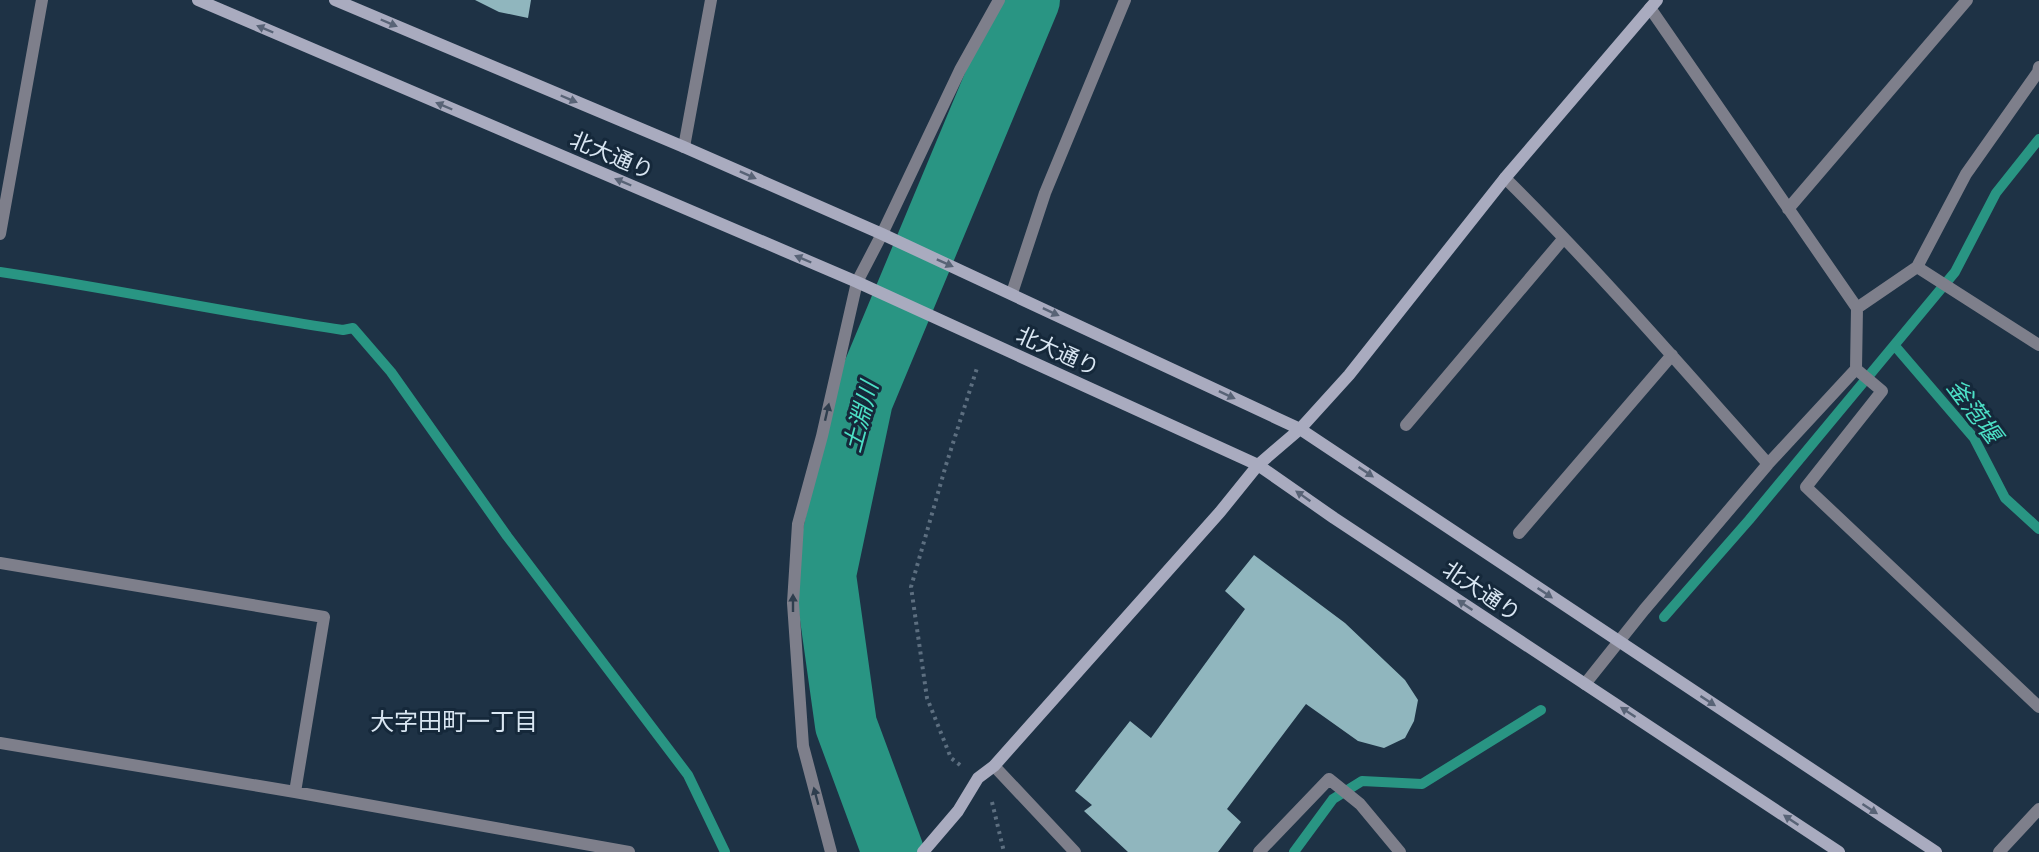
<svg xmlns="http://www.w3.org/2000/svg" width="2039" height="852" font-family="Karla,'Noto Sans JP',sans-serif">
  <style>
    .lines { fill: none; stroke-linecap: round; stroke-linejoin: round }
    .stream { stroke: #299583; stroke-width: 10 }
    .river { stroke: #299583; stroke-width: 62 }
    .building { fill: #90b6be }
    .path { stroke: #5d6f80; stroke-width: 4; stroke-dasharray: 3 4.5; stroke-linecap: butt }
    .street { stroke: #7e7f8b; stroke-width: 12 }
    .secondary { stroke: #a9abbf; stroke-width: 12 }
    .oneway { fill: #586376 }
    .oneway2 { fill: #2f3e4e }
    .labels { text-anchor: middle; stroke-width: 6; stroke-linejoin: round; paint-order: stroke }
    .street-label { font-size: 22px; fill: #d9e6f2; stroke: #15283a }
    .water-label { font-size: 24px; font-style: italic; fill: #4cdfc5; stroke: #15283a }
    .neighbourhood-label { font-size: 24px; fill: #d9e6f2; stroke: #15283a }
  </style>
  <rect width="100%" height="100%" fill="#1e3245"/>
  <g class="lines">
    <path class="stream" d="M0 272C115 289 228 313 343 330L353 328 391 372 507 536 688 775 725 852
      M1895 346 1974 438 2005 498 2039 529
      M1664 617 1749 520 1955 272 1996 193 2039 139
      M1294 852 1333 799 1362 781 1422 784 1541 710"/>
    <path class="river" d="M893 852 846 725 825 575 862 400 1029 0"/>
  </g>
  <path class="building" d="M475 0H531L528 18 499 12Z
    M1254 555 1345 623 1405 680 1418 700 1414 721 1405 738 1384 748 1358 741 1306 704 1227 809 1241 822 1218 852H1128L1084 811 1092 805 1075 791 1130 721 1151 738 1245 609 1225 591Z"/>
  <g class="lines">
    <path class="path" d="M960 765 951 758 927 698 911 587 946 465 977 368
      M992 802 1004 852"/>
    <path class="street" d="M684 147 711 0
      M1505 178C1597 269 1682 367 1768 464
      M1788 209 1967 0
      M0 234 42 0
      M1917 267 2039 345
      M1012 293 1045 193 1125 0
      M1857 308 1917 267 1966 174 2038 72 2039 67
      M1856 369 1882 391 1806 487 2039 707
      M1406 425 1564 238
      M1519 533 1672 355
      M0 563 324 617 295 792
      M1585 684 1644 610 1768 464 1856 369 1857 308 1650 8
      M0 743 295 792 629 852
      M994 766 1075 852
      M831 852 803 746 793 603 798 524 822 436 857 282 882 234 960 70 999 0
      M1259 852 1329 779 1360 804 1400 852
      M1999 852 2039 809"/>
    <path class="secondary" d="M198 0 857 282 1258 465 1334 518 1839 852
      M335 0 684 147 882 234 1300 429 1936 852
      M923 852 958 811 978 778 994 766 1220 512 1258 465 1300 429 1349 375 1505 178 1657 0"/>
  </g>
  <defs><path id="oneway-solid" d="M-6-.8H1V-3.2L6.5 0L1 3.2V.8H-6Z" transform="scale(1.5)"/></defs>
  <g class="oneway">
    <use href="#oneway-solid" transform="translate(389 23) rotate(23)"/>
    <use href="#oneway-solid" transform="translate(265 29) rotate(-157)"/>
    <use href="#oneway-solid" transform="translate(569 99) rotate(23)"/>
    <use href="#oneway-solid" transform="translate(444 106) rotate(-157)"/>
    <use href="#oneway-solid" transform="translate(748 175) rotate(24)"/>
    <use href="#oneway-solid" transform="translate(623 182) rotate(-157)"/>
    <use href="#oneway-solid" transform="translate(803 259) rotate(-157)"/>
    <use href="#oneway-solid" transform="translate(945 263) rotate(24)"/>
    <use href="#oneway-solid" transform="translate(1051 312) rotate(25)"/>
    <use href="#oneway-solid" transform="translate(1227 395) rotate(25)"/>
    <use href="#oneway-solid" transform="translate(1366 472) rotate(34)"/>
    <use href="#oneway-solid" transform="translate(1303 496) rotate(-145)"/>
    <use href="#oneway-solid" transform="translate(1545 593) rotate(34)"/>
    <use href="#oneway-solid" transform="translate(1465 605) rotate(-146)"/>
    <use href="#oneway-solid" transform="translate(1708 701) rotate(33)"/>
    <use href="#oneway-solid" transform="translate(1628 712) rotate(-147)"/>
    <use href="#oneway-solid" transform="translate(1870 809) rotate(33)"/>
    <use href="#oneway-solid" transform="translate(1791 820) rotate(-146)"/>
  </g>
  <g class="oneway2">
    <use href="#oneway-solid" transform="translate(827 412) rotate(-77)"/>
    <use href="#oneway-solid" transform="translate(793 603) rotate(-90)"/>
    <use href="#oneway-solid" transform="translate(816 796) rotate(-105)"/>
  </g>
  <g class="labels">
    <g class="street-label">
      <text transform="translate(612 155) rotate(23)" y="8">北大通り</text>
      <text transform="translate(1058 351) rotate(24)" y="8">北大通り</text>
      <text transform="translate(1482 591) rotate(34)" y="8">北大通り</text>
    </g>
    <g class="water-label">
      <text transform="translate(1974 411) rotate(53)" y="8">釜萢堰</text>
      <text transform="translate(861 417) rotate(-75)" y="8">土淵川</text>
    </g>
    <g class="neighbourhood-label">
      <text x="454" y="730">大字田町一丁目</text>
    </g>
  </g>
</svg>
